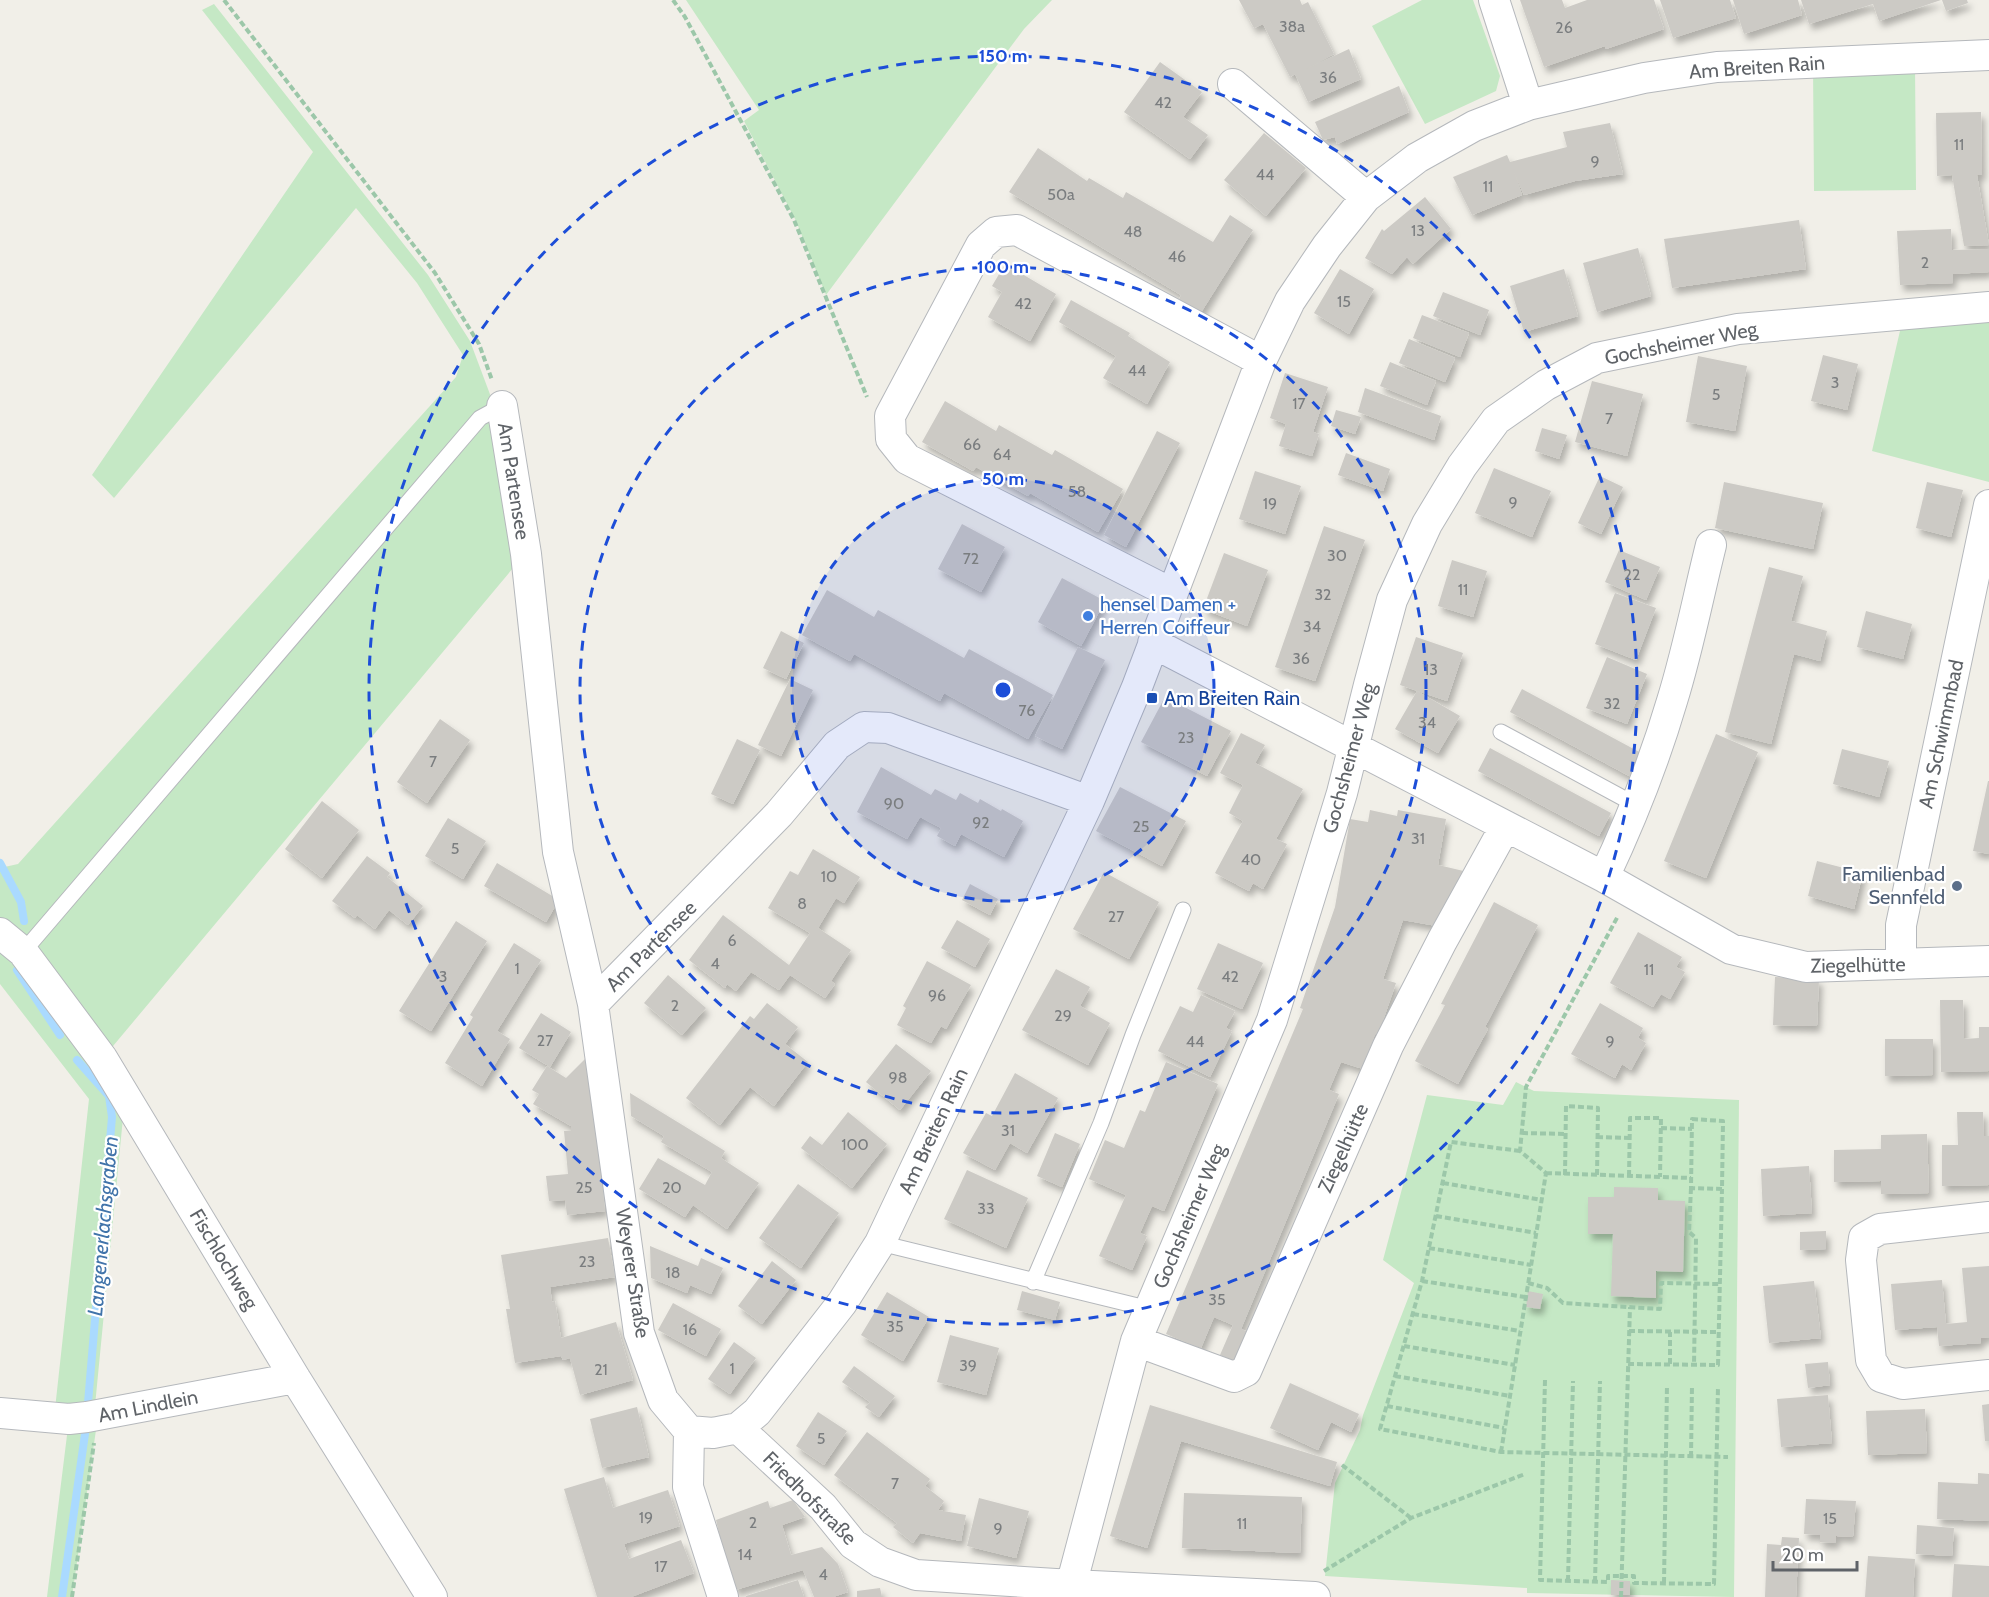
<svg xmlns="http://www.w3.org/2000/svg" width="1989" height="1597" font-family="Cabin,sans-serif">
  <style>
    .green { fill: #c5e8c5 }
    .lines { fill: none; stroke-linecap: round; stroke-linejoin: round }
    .stream { stroke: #aadaff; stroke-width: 8 }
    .building { fill: #cccac5; filter: url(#shadow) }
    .lane-casing { stroke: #b5b8bc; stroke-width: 17 }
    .street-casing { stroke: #b5b8bc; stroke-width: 32 }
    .path { stroke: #9cc7a9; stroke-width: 4; stroke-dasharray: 6 3; stroke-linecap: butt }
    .lane { stroke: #fff; stroke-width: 15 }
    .street { stroke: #fff; stroke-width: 30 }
    .ring { fill: none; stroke: #1d4ed8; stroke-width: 3; stroke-dasharray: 10 8 }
    .shop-dot { fill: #3f7fe0; stroke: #fff; stroke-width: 2 }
    .transit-dot { fill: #1a4fb4; stroke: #fff; stroke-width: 2 }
    .service-dot { fill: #5c6f8a; stroke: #fff; stroke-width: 2 }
    .labels { text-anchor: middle; stroke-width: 4.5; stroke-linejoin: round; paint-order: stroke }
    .number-label { font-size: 16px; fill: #7a7d7f }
    .street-label { font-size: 20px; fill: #5f6368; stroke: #fff }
    .shop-label { font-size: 20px; fill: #366cbe; stroke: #fff; text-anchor: start }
    .transit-label { font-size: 20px; fill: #164399; stroke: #fff; text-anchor: start }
    .service-label { font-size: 20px; fill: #4e5e75; stroke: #fff; text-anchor: end }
    .water-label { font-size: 21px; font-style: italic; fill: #4174aa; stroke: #fff }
    .centre { fill: #1d4ed8; stroke: #fff; stroke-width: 3 }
    .ring-label { font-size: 18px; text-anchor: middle; font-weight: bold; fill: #1d4ed8; stroke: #fff; stroke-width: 4.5; stroke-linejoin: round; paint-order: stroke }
  </style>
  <defs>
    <filter id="shadow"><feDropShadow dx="3.5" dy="6" stdDeviation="3" flood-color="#0004"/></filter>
  </defs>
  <rect width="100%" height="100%" fill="#f1efe8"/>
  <path class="green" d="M686 0H1052L1024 29 826 295 796 221 744 121 759 110Z
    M1422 0H1473L1500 76 1496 91 1425 124 1372 26Z
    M214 4 428 275 470 341 491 397 481 417 502 406 524 555 103 1058 125 1097 94 1416H98L72 1597H47L69 1419 54 1418 89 1099 0 984V868L18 864 456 377 463 355 417 283 356 208 114 498 92 475 313 152 202 10Z
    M1915 64 1916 190 1814 191 1813 65Z
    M1989 310V482L1872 451 1903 318Z
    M1516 1082 1534 1091 1739 1100 1734 1597 1527 1593V1588L1325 1576 1335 1483 1360 1430 1363 1415 1414 1283 1383 1260 1427 1095 1503 1105Z"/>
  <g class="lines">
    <path class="stream" d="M0 863 21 902 24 921
      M17 970 60 1035
      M77 1060 109 1096 112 1117 88 1403
      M62 1597 85 1434"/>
  </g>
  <path class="building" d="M1239 0H1300L1302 5 1308 2 1334 54 1306 69 1349 49 1361 79 1308 102 1295 74 1290 77 1263 24 1254 28Z
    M1520 0H1562L1565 8 1587 0H1654L1664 29 1606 49 1605 46 1544 67Z
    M1660 0H1730L1736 18 1673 38Z
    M1733 0H1798L1802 15 1744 34Z
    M1801 0H1941L1879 21 1873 4 1809 24Z
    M1942 0H1967L1968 3 1946 11Z
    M1160 62 1202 92 1183 117 1208 135 1190 159 1124 112Z
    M1399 86 1409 112 1337 144 1335 137 1323 140 1315 122Z
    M1981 112 1982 175H1977L1989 245 1964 246 1952 175 1937 176 1936 113Z
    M1610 123 1623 174 1575 181 1524 195 1514 172 1522 195 1472 215 1453 177 1507 155 1510 162 1567 147 1563 132Z
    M1264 133 1306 168 1266 216 1224 180Z
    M1038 148 1087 181 1089 178 1123 198 1126 192 1213 242 1230 215 1253 230 1200 314 1178 302 1181 295 1009 192Z
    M1425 197 1451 229 1413 264 1407 257 1392 274 1365 258 1382 229 1384 231Z
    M1799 220 1806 269 1672 288 1664 239Z
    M1951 229 1952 250 1989 249V272L1953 274V283L1900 285 1897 231Z
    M1638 248 1651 296 1597 312 1583 263Z
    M1005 264 1056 294 1030 341 988 317 1002 292 992 286Z
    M1340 269 1374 289 1349 334 1314 313Z
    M1564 269 1578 316 1524 332 1510 286Z
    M1443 292 1489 310 1480 335 1433 316Z
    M1071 300 1130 333 1128 336 1170 362 1147 404 1103 378 1116 356 1059 322Z
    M1422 315 1469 333 1460 357 1413 338Z
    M1409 339 1455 358 1445 382 1399 363Z
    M1823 355 1858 364 1847 410 1811 401Z
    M1698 356 1747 366 1735 431 1686 422Z
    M1390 362 1436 381 1427 405 1380 386Z
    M1285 373 1328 387 1313 432 1319 434 1312 456 1279 446 1286 424 1270 418Z
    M1592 381 1643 394 1627 456 1575 442Z
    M1365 388 1441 416 1434 440 1358 412Z
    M945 401 996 431 999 425 1052 455 1055 450 1123 489 1098 532 1030 493 1028 496 976 467 973 471 922 442Z
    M1336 410 1361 417 1355 434 1331 426Z
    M1542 428 1567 435 1559 459 1535 451Z
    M1157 431 1180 443 1126 547 1104 535Z
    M1346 453 1390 469 1383 491 1338 475Z
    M1494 468 1551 491 1532 537 1475 513Z
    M1255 471 1301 486 1285 534 1239 519Z
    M1600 476 1623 487 1601 534 1578 523Z
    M1724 482 1823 503 1813 549 1715 528Z
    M1927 482 1963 490 1951 537 1916 528Z
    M962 524 1005 547 981 592 938 569Z
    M1324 526 1365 540 1315 681 1275 667Z
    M1619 550 1660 567 1646 600 1605 582Z
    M1224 553 1268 570 1247 626 1203 609Z
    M1452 560 1487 571 1473 617 1438 606Z
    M1769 567 1803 576 1791 621 1827 631 1820 661 1794 654 1771 744 1725 732Z
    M1062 578 1105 601 1081 646 1038 622Z
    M827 590 874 617 878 610 964 658 969 649 1053 695 1028 739 944 693 940 701 854 654 850 661 802 635Z
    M1615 593 1656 608 1636 660 1595 644Z
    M1866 611 1912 624 1903 659 1857 647Z
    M781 631 804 643 786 679 763 668Z
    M1416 637 1463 653 1447 701 1400 685Z
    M1078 647 1105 660 1062 749 1035 736Z
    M1607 657 1647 674 1627 724 1586 708Z
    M790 679 813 690 781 756 758 745Z
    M1522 689 1643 754 1631 777 1510 712Z
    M1417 691 1460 716 1438 753 1395 729Z
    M1165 697 1231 731 1207 776 1141 742Z
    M440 719 470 740 427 803 397 782Z
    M1241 733 1265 745 1255 763 1303 789 1276 839 1287 844 1263 889 1253 883 1249 891 1215 873 1243 821 1229 813 1243 785 1220 773Z
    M1716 734 1758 752 1706 878 1664 861Z
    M737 739 760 750 733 804 711 794Z
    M1490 748 1611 813 1599 836 1478 771Z
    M1842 749 1889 761 1879 797 1833 784Z
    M881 767 931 795 935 789 956 800 960 793 978 803 980 799 1001 811 1002 809 1023 821 1004 857 961 834 955 846 937 836 941 828 920 817 907 839 857 812Z
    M1988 781H1989V854L1973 851Z
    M1120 787 1186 821 1162 866 1096 831Z
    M322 801 359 830 322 878 285 849Z
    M1370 810 1397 816 1398 810 1446 819 1438 865 1472 873 1442 927 1403 920 1383 979 1396 983 1378 1035 1375 1034 1363 1069 1341 1062 1329 1090 1339 1094 1241 1329 1250 1333 1238 1363 1220 1355 1233 1325 1214 1317 1201 1348 1166 1334 1303 1009 1300 1008 1335 907 1350 819 1368 822Z
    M448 818 486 841 463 879 425 856Z
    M813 849 860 877 844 903 836 898 818 928 851 950 831 981 835 984 825 998 790 975 779 990 751 972 736 991 727 984 725 988 689 960 723 915 789 965 810 933 768 908 790 871 798 875Z
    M367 856 390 873 387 877 423 906 408 925 389 910 375 929 357 915 355 918 332 901Z
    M1817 861 1863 873 1854 909 1808 896Z
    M497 863 559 900 546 922 484 886Z
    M1104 872 1159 902 1129 959 1073 929Z
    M970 884 998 899 990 915 962 900Z
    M1494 902 1538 925 1485 1027 1488 1029 1458 1084 1415 1061 1445 1005 1441 1004Z
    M957 920 990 939 975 967 941 948Z
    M456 921 487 941 431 1031 399 1011Z
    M1638 932 1682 957 1676 967 1685 972 1670 999 1661 994 1653 1007 1610 983Z
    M514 943 541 960 497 1031 510 1039 482 1086 445 1063 473 1017 470 1015Z
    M1218 943 1263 963 1242 1009 1197 989Z
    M927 961 971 985 946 1029 941 1026 931 1043 897 1025 906 1008 903 1006Z
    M1056 969 1090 987 1080 1006 1110 1023 1088 1065 1022 1030Z
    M668 975 706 1008 682 1035 644 1003Z
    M1775 977 1819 979 1817 1026 1773 1025Z
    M1201 995 1235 1011 1226 1028 1232 1031 1210 1077 1158 1051 1180 1006 1193 1012Z
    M1940 1000H1963L1964 1039 1979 1038V1027H1989V1071L1941 1072Z
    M767 1003 798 1027 785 1044 808 1062 774 1106 750 1087 720 1125 686 1098 750 1016 754 1019Z
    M1600 1003 1643 1028 1638 1038 1646 1043 1631 1070 1622 1064 1615 1078 1571 1054Z
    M541 1013 571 1032 550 1067 519 1048Z
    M1885 1039H1933V1075L1885 1076Z
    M896 1044 931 1071 900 1110 866 1082Z
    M589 1055 605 1211 567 1215 565 1200 549 1201 546 1176 568 1174 564 1131H571V1126L533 1104 539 1094 532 1090 547 1066 566 1078Z
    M1166 1062 1218 1084 1164 1211 1152 1206 1140 1233 1147 1236 1132 1270 1099 1256 1126 1195 1089 1179 1105 1140 1124 1148 1140 1110 1145 1112Z
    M1015 1073 1058 1098 1027 1153 1010 1143 995 1170 963 1153 986 1113 992 1116Z
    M630 1093 725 1151 721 1158 759 1183 727 1229 693 1205 685 1217 639 1189 658 1158 705 1185 712 1172 661 1142 664 1136 631 1116Z
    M848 1112 887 1144 852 1188 801 1148 810 1136 822 1145Z
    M1957 1112H1983L1984 1136H1989V1185L1942 1186V1145H1958Z
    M1055 1133 1080 1144 1062 1187 1037 1176Z
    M1927 1134 1929 1193 1881 1194V1181L1834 1182V1150L1881 1149V1135Z
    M1809 1166 1812 1213 1763 1216 1761 1169Z
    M967 1170 1028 1198 1006 1248 944 1219Z
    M798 1184 839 1213 801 1268 759 1238Z
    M1614 1187 1658 1188V1200L1685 1201 1683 1272 1656 1271V1298L1611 1296 1613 1234H1588V1197H1614Z
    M1826 1231V1249L1800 1250V1232Z
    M608 1238 615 1277 550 1287 552 1302 555 1301 561 1338 616 1322 633 1380 580 1395 570 1358 563 1360 561 1356 515 1363 506 1309H510L501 1255Z
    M650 1246 698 1266 701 1258 723 1268 711 1294 690 1285 687 1293 651 1278Z
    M772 1261 796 1280 762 1324 738 1306Z
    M1989 1266V1337L1981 1338V1343L1939 1346 1937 1327 1895 1330 1891 1284 1942 1280 1946 1324 1967 1322 1962 1268Z
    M1814 1281 1821 1338 1769 1343 1763 1286Z
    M1022 1291 1060 1302 1055 1320 1017 1310Z
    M1528 1291 1543 1294 1540 1309 1526 1307Z
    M887 1292 929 1317 903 1361 861 1335Z
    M673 1303 721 1329 706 1356 658 1330Z
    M950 1335 999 1348 986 1395 937 1382Z
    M734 1342 756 1358 730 1394 708 1379Z
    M1828 1362 1830 1385 1808 1388 1805 1364Z
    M854 1366 895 1396 879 1417 865 1407 870 1402 842 1382Z
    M1290 1383 1359 1414 1351 1432 1331 1422 1318 1450 1270 1428Z
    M1828 1395 1832 1443 1781 1447 1777 1399Z
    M1989 1404V1441H1985L1982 1405Z
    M1150 1405 1337 1462 1330 1486 1181 1441 1147 1548 1110 1536Z
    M637 1407 649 1457 602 1468 590 1419Z
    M1925 1409 1927 1453 1868 1455 1866 1411Z
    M818 1412 847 1431 824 1465 796 1446Z
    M867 1432 930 1479 925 1486 944 1501 938 1510 966 1515 961 1541 920 1533 913 1543 893 1527 897 1523 834 1475Z
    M1978 1473 1989 1474V1521L1937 1519 1938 1482 1978 1484Z
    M604 1477 613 1508 668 1490 680 1526 624 1544 629 1559 681 1540 694 1573 631 1597H597L564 1489Z
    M1184 1493 1302 1497 1300 1553 1182 1548Z
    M979 1498 1029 1511 1016 1558 967 1546Z
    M1806 1499 1856 1501 1853 1537 1836 1536V1543L1820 1542V1535L1804 1534Z
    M793 1500 805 1517 782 1525 791 1555 822 1547 838 1564 848 1592 833 1597H814L803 1570 735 1590 722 1546 716 1520 768 1501 770 1508Z
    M1917 1525 1954 1528 1952 1556 1916 1554Z
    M1782 1537 1799 1538 1796 1597H1765L1767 1544 1781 1545Z
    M1868 1556 1915 1559 1913 1597H1865Z
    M1954 1564 1989 1566V1597H1952Z
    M798 1580 804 1597H746V1596Z
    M1611 1580 1630 1581V1595H1611Z
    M880 1588 882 1597H857V1591Z"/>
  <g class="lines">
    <defs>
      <path id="lane" d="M1501 732 1636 805
        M23 952 480 418 502 406
        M880 1243 1150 1309
        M1033 1282 1101 1123 1133 1035 1183 910"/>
      <path id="street" d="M1494 0 1528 105
        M1233 84 1366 197
        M502 406 526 554 558 852 593 1004 639 1333 663 1400 689 1431 688 1487 723 1597
        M1171 593 907 459 891 439 890 416 981 245 996 232 1017 230 1261 361
        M1153 643 1604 877 1731 949 1806 967 1989 961
        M1604 877C1631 820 1654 762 1672 701 1688 650 1698 597 1711 545
        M0 933 23 952 102 1058 295 1378 432 1597
        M1901 964V925L1989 505
        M593 1004 779 814 837 745 864 727 888 728 1089 801
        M1989 1217 1880 1229 1864 1238 1861 1260 1871 1360 1881 1377 1903 1384 1989 1375
        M1136 1341 1234 1377 1246 1371 1388 1046 1442 941 1505 827
        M0 1413 69 1419 87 1417 295 1378
        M738 1428 823 1507 853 1544 880 1562 916 1575 1072 1585 1315 1597
        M689 1431 713 1433 738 1428 757 1412 842 1303 880 1243 1089 801 1137 687 1261 361 1290 301 1327 246 1366 197 1417 158 1474 126 1528 105 1644 78 1717 67 1989 55
        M1068 1597 1136 1341 1272 1020 1342 793 1369 685 1392 600 1427 524 1462 466 1496 420 1546 385 1597 358 1738 329 1989 307"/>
    </defs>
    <use href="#lane" class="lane-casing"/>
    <use href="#street" class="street-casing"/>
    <path class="path" d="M224 0 435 273 479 344 492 380
      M673 0 685 17 794 220 867 397
      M1692 1119 1723 1121 1722 1189 1691 1188Z
      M1661 1128 1692 1129
      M1522 1133 1566 1134
      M1597 1137 1629 1138
      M1520 1151 1451 1142 1422 1281 1380 1429 1501 1452 1728 1457
      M1546 1173 1691 1178
      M1565 1175 1566 1106 1598 1108 1597 1176
      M1629 1176 1630 1118H1661L1660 1177
      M1443 1183 1542 1200
      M1691 1188 1689 1232 1696 1238 1694 1365
      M1436 1216 1536 1233
      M1429 1248 1531 1265
      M1422 1281 1525 1297
      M1528 1283 1547 1288 1563 1303 1660 1309 1661 1283 1719 1284
      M1413 1314 1520 1331
      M1629 1331 1718 1332
      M1404 1346 1515 1365
      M1628 1364 1718 1365 1722 1189
      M1670 1364V1332
      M1395 1376 1510 1396
      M1545 1380 1540 1580 1608 1582V1576H1634V1583L1714 1584 1718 1387
      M1387 1406 1504 1428
      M1501 1452 1546 1173 1520 1151 1526 1087 1618 916
      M1691 1457 1692 1386
      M1342 1465 1411 1518
      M1324 1571 1411 1518 1525 1474
      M1568 1581 1573 1381
      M1595 1582 1600 1381
      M1664 1583 1667 1385
      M72 1597 94 1443
      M1621 1597 1630 1307"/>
    <use href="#lane" class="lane"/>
    <use href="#street" class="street"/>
  </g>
  <circle cx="1003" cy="690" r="211" fill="#1d4ed8" fill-opacity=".12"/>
  <g class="ring">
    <circle cx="1003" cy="690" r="211"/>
    <circle cx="1003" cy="690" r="423"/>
    <circle cx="1003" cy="690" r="634"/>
  </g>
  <circle class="shop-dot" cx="1088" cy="616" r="6"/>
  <rect class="transit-dot" x="1146" y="692" width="12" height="12" rx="3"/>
  <circle class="service-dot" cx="1957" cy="886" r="6"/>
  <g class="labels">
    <g class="number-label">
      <text x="1292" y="32">38a</text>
      <text x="1564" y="33">26</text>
      <text x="1328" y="83">36</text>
      <text x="1163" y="108">42</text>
      <text x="1959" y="150">11</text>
      <text x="1595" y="167">9</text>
      <text x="1265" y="180">44</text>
      <text x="1488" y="192">11</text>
      <text x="1061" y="200">50a</text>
      <text x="1418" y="236">13</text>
      <text x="1133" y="237">48</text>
      <text x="1177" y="262">46</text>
      <text x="1925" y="268">2</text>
      <text x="1344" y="307">15</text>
      <text x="1023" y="309">42</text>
      <text x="1137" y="376">44</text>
      <text x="1835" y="388">3</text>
      <text x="1716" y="400">5</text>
      <text x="1299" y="409">17</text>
      <text x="1609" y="424">7</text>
      <text x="972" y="450">66</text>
      <text x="1002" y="460">64</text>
      <text x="1077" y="497">58</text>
      <text x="1513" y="508">9</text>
      <text x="1270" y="509">19</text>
      <text x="1337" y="561">30</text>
      <text x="971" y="564">72</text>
      <text x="1632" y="580">22</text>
      <text x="1463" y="595">11</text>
      <text x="1323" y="600">32</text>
      <text x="1312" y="632">34</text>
      <text x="1301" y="664">36</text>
      <text x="1431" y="675">13</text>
      <text x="1612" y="709">32</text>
      <text x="1027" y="716">76</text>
      <text x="1427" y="728">34</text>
      <text x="1186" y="743">23</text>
      <text x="433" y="767">7</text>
      <text x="894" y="809">90</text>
      <text x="981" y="828">92</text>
      <text x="1141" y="832">25</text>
      <text x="1418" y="844">31</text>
      <text x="455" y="854">5</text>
      <text x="1251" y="865">40</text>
      <text x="829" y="882">10</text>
      <text x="802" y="909">8</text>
      <text x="1116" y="922">27</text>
      <text x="732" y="946">6</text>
      <text x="715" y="969">4</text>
      <text x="517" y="974">1</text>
      <text x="1649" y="975">11</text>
      <text x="443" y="982">3</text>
      <text x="1230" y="982">42</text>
      <text x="937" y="1001">96</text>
      <text x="675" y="1011">2</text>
      <text x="1063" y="1021">29</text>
      <text x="545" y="1046">27</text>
      <text x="1195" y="1047">44</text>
      <text x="1610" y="1047">9</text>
      <text x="898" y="1083">98</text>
      <text x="1008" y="1136">31</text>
      <text x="855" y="1150">100</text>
      <text x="584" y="1193">25</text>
      <text x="672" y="1193">20</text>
      <text x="986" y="1214">33</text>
      <text x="587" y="1267">23</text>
      <text x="673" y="1278">18</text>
      <text x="1217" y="1305">35</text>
      <text x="895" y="1332">35</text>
      <text x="690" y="1335">16</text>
      <text x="968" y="1371">39</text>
      <text x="732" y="1374">1</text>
      <text x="601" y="1375">21</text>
      <text x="821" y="1444">5</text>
      <text x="895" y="1489">7</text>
      <text x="646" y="1523">19</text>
      <text x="1830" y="1524">15</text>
      <text x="753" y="1528">2</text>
      <text x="1242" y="1529">11</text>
      <text x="998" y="1534">9</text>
      <text x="745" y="1560">14</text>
      <text x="661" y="1572">17</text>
      <text x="823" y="1580">4</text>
    </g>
    <g class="street-label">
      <text transform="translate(1757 67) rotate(-4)" y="7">Am Breiten Rain</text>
      <text transform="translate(1681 343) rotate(-11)" y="7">Gochsheimer Weg</text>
      <text transform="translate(514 481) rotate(81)" y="7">Am Partensee</text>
      <text transform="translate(1941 734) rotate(-78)" y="7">Am Schwimmbad</text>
      <text transform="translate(1349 758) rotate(-75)" y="7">Gochsheimer Weg</text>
      <text transform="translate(651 946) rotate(-45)" y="7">Am Partensee</text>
      <text transform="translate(1858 965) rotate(-1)" y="7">Ziegelhütte</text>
      <text transform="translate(933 1131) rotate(-65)" y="7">Am Breiten Rain</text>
      <text transform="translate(1343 1148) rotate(-66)" y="7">Ziegelhütte</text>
      <text transform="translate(1189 1216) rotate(-67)" y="7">Gochsheimer Weg</text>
      <text transform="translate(224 1259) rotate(59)" y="7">Fischlochweg</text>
      <text transform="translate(633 1273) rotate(81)" y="7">Weyerer Straße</text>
      <text transform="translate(148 1406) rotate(-11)" y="7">Am Lindlein</text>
      <text transform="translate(810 1498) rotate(45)" y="7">Friedhofstraße</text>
    </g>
    <g class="shop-label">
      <text x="1100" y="611">hensel Damen +<tspan x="1100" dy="23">Herren Coiffeur</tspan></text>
    </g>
    <g class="transit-label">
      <text x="1164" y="705">Am Breiten Rain</text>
    </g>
    <g class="service-label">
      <text x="1945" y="881">Familienbad<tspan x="1945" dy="23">Sennfeld</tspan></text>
    </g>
    <g class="water-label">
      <text transform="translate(103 1226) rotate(-85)" y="7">Langenerlachsgraben</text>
    </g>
  </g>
  <circle cx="1003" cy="690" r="9" class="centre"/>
  <g class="ring-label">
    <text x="1003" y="62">150 m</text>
    <text x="1003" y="273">100 m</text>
    <text x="1003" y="485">50 m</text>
  </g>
  <path d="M1773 1561v9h84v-9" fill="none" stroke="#5f6368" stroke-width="3"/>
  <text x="1782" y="1561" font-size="18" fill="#5f6368" stroke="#ffffff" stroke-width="4.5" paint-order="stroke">20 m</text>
</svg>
